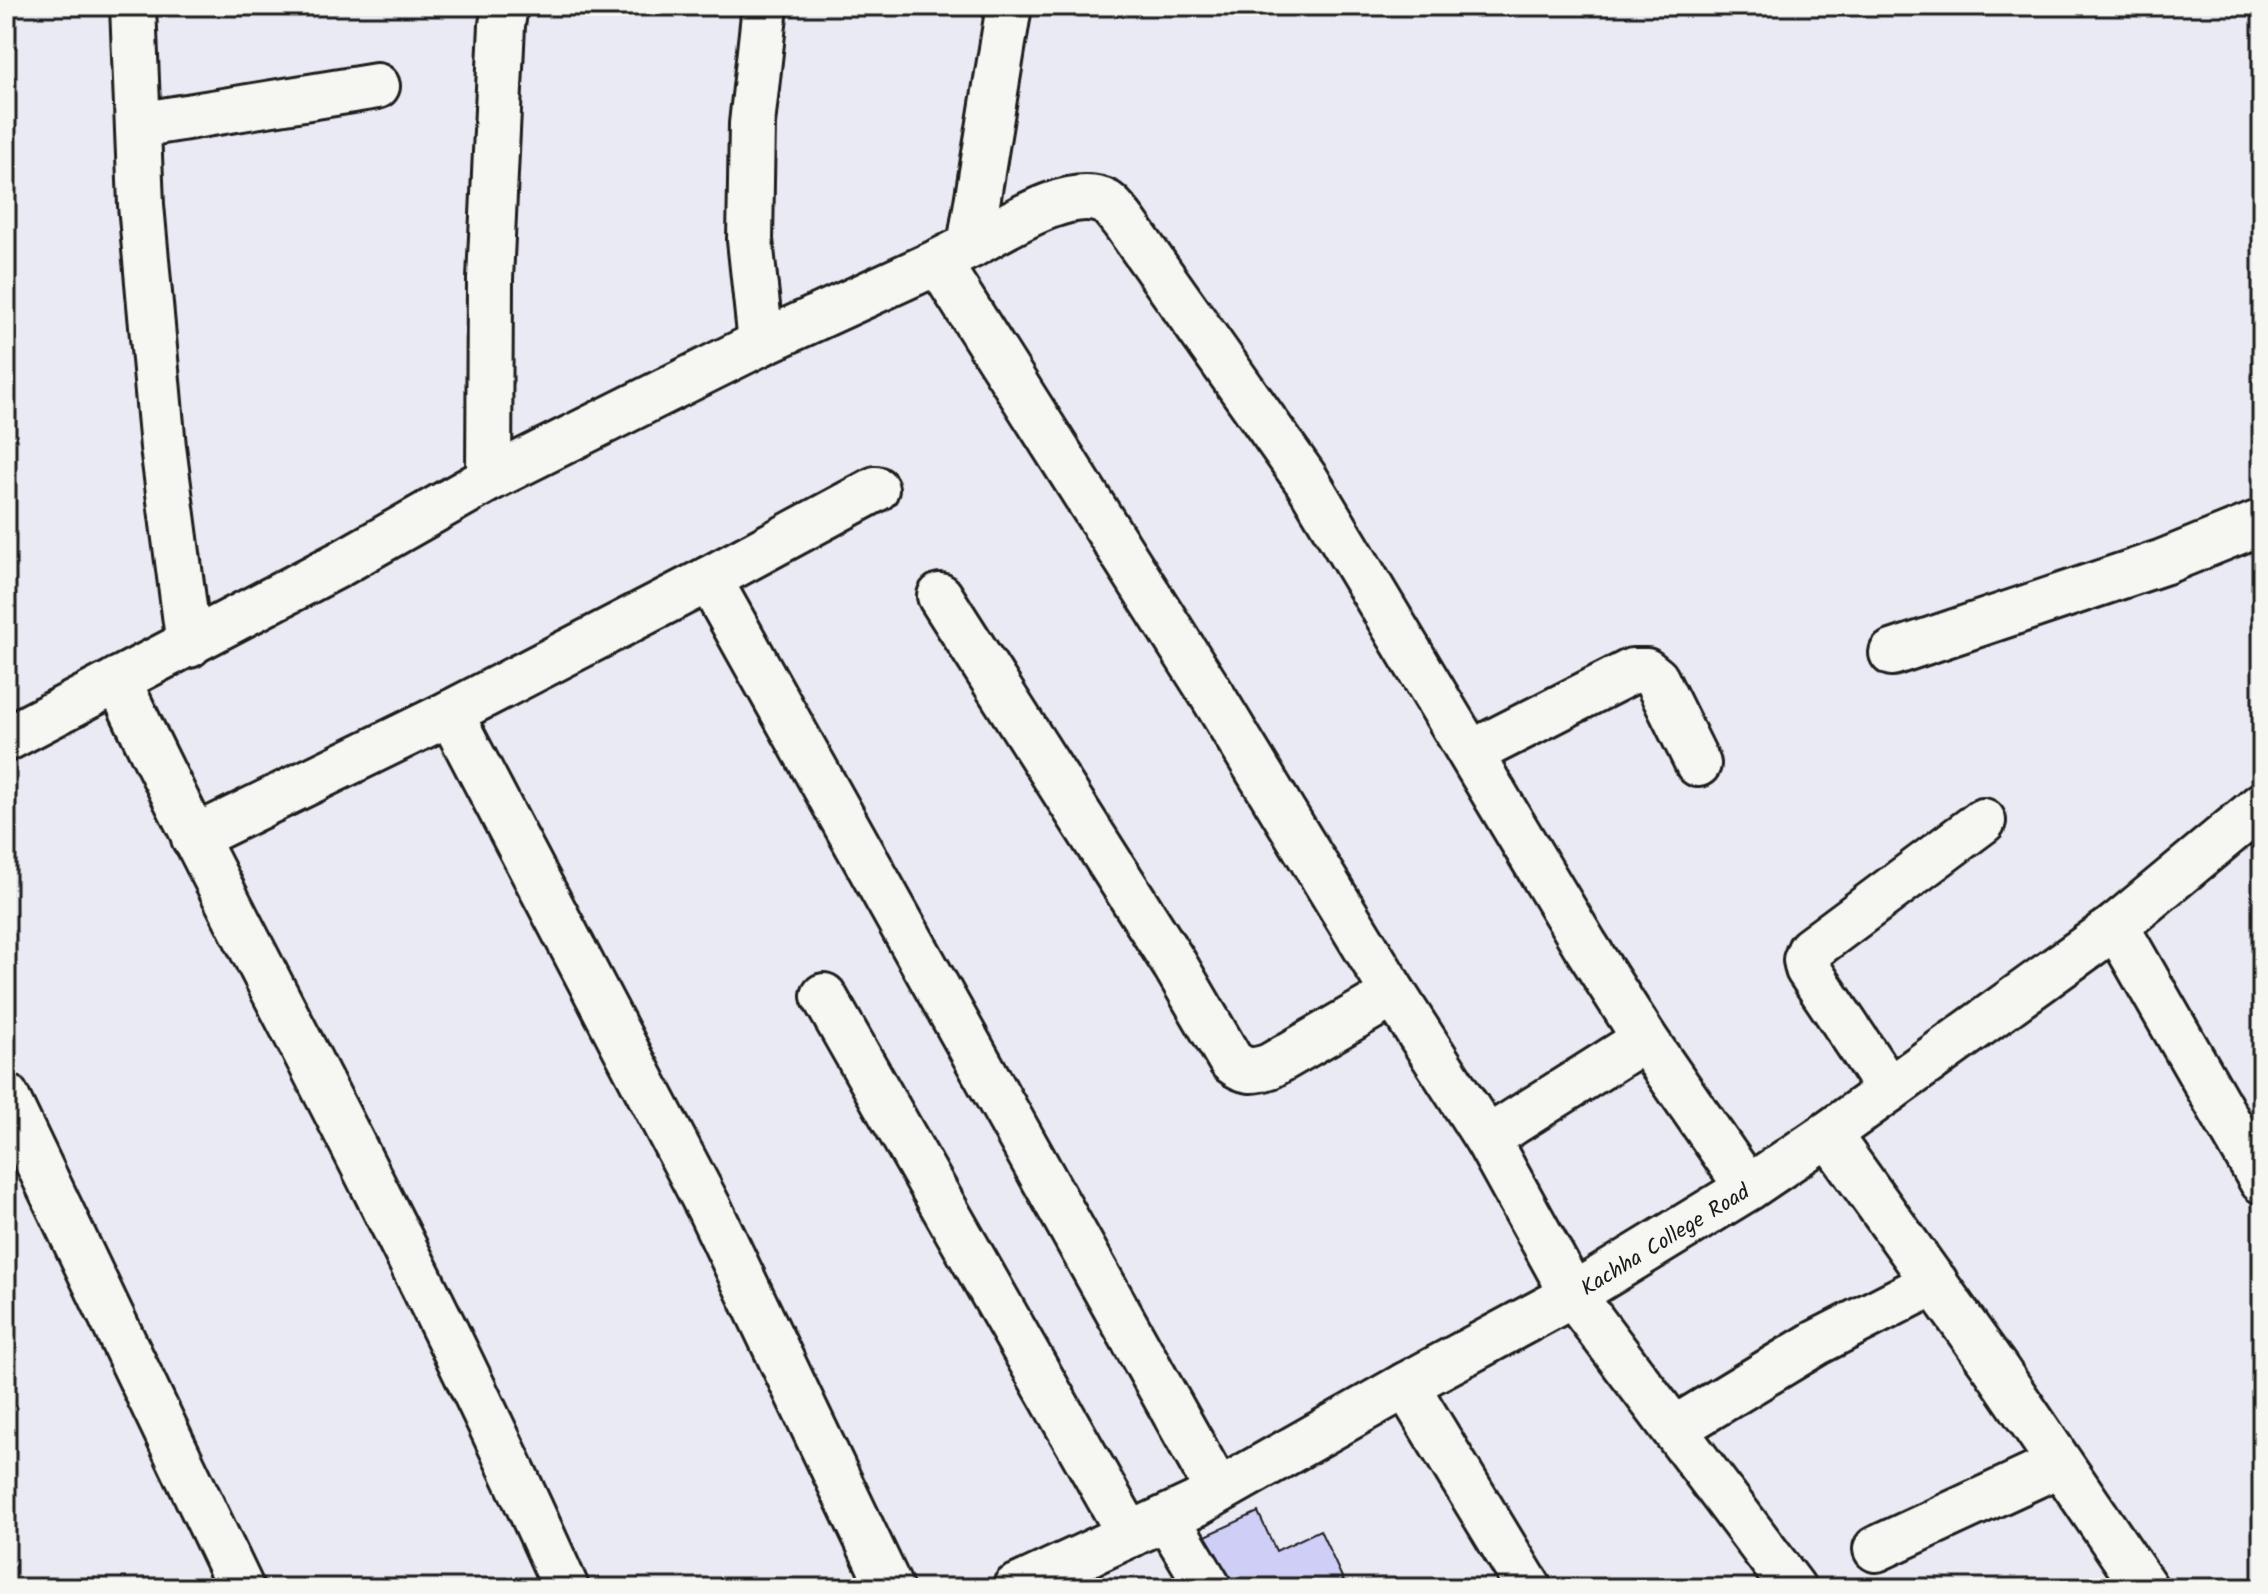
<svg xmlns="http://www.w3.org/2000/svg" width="2268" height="1594" font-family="Kalam,sans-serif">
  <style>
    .building { fill: #cecef7; stroke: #1c1c1c; stroke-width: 2 }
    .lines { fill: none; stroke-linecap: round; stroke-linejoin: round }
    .minor-casing { stroke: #1c1c1c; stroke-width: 50 }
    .minor { stroke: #f6f6f2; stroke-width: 44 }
    .labels { text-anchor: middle; stroke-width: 6; stroke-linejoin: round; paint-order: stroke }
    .street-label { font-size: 22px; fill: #1c1c1c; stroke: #f6f6f2 }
  </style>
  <rect width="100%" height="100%" fill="#eaeaf4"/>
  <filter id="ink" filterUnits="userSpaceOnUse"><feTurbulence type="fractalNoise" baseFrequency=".0125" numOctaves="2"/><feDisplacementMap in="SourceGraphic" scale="16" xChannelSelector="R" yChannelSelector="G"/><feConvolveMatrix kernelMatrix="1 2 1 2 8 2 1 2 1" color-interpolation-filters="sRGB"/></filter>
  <g filter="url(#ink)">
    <path class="building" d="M1258 1512 1276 1551 1320 1530 1347 1588H1222L1199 1539Z"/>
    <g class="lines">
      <defs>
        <g id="minor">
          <path d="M133 6 141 205 163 447 189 645"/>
          <path d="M1009 6 970 246 938 262 1209 690 1394 994 1487 1139 1573 1295 1793 1588"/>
          <path d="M138 125 377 86"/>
          <path d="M970 246C1003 229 1071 183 1107 203 1113 207 1119 216 1124 222L1307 481 1585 945 1645 1039 1748 1188"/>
          <path d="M761 343 750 240 752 124 765 6"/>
          <path d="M489 479 490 279 502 25 505 6"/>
          <path d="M709 579 1218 1491"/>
          <path d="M940 596 1175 965 1231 1061C1245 1072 1253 1072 1270 1066L1394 994"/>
          <path d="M1892 653 2163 562 2262 522"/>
          <path d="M118 680C199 852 290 1019 375 1189 441 1320 506 1453 566 1588"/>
          <path d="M450 713 709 1208 890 1588"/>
          <path d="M6 739 338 565 489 479 761 343 938 262"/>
          <path d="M1471 753 1632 671H1646L1656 679 1698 764"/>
          <path d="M194 838 450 713 709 579 876 489"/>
          <path d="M2116 926 2262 1181"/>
          <path d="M824 996 1130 1535"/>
          <path d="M1889 1090 1808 969 1806 960 1810 950 1983 821"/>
          <path d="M6 1096 241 1588"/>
          <path d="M1828 1134 1996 1369 2145 1588"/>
          <path d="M1487 1139 1645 1039"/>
          <path d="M1406 1385 1529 1588"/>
          <path d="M1674 1429 1816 1343 1935 1282"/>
          <path d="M1167 1518 1209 1588"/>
          <path d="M1876 1549 2060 1464"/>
          <path id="s1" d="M1015 1588 1196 1504 1406 1385 1573 1295 1748 1188 1828 1134 2116 926 2262 805"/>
        </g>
      </defs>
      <use href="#minor" class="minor-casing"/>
      <use href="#minor" class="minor"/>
    </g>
  </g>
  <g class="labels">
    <g class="street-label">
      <text dy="8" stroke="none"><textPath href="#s1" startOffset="738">Kachha College Road</textPath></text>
    </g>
  </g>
  <rect width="2268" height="1594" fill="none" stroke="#f6f6f2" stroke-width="32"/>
  <rect x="16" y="16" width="2236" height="1562" fill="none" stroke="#1c1c1c" stroke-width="3" filter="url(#ink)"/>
</svg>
